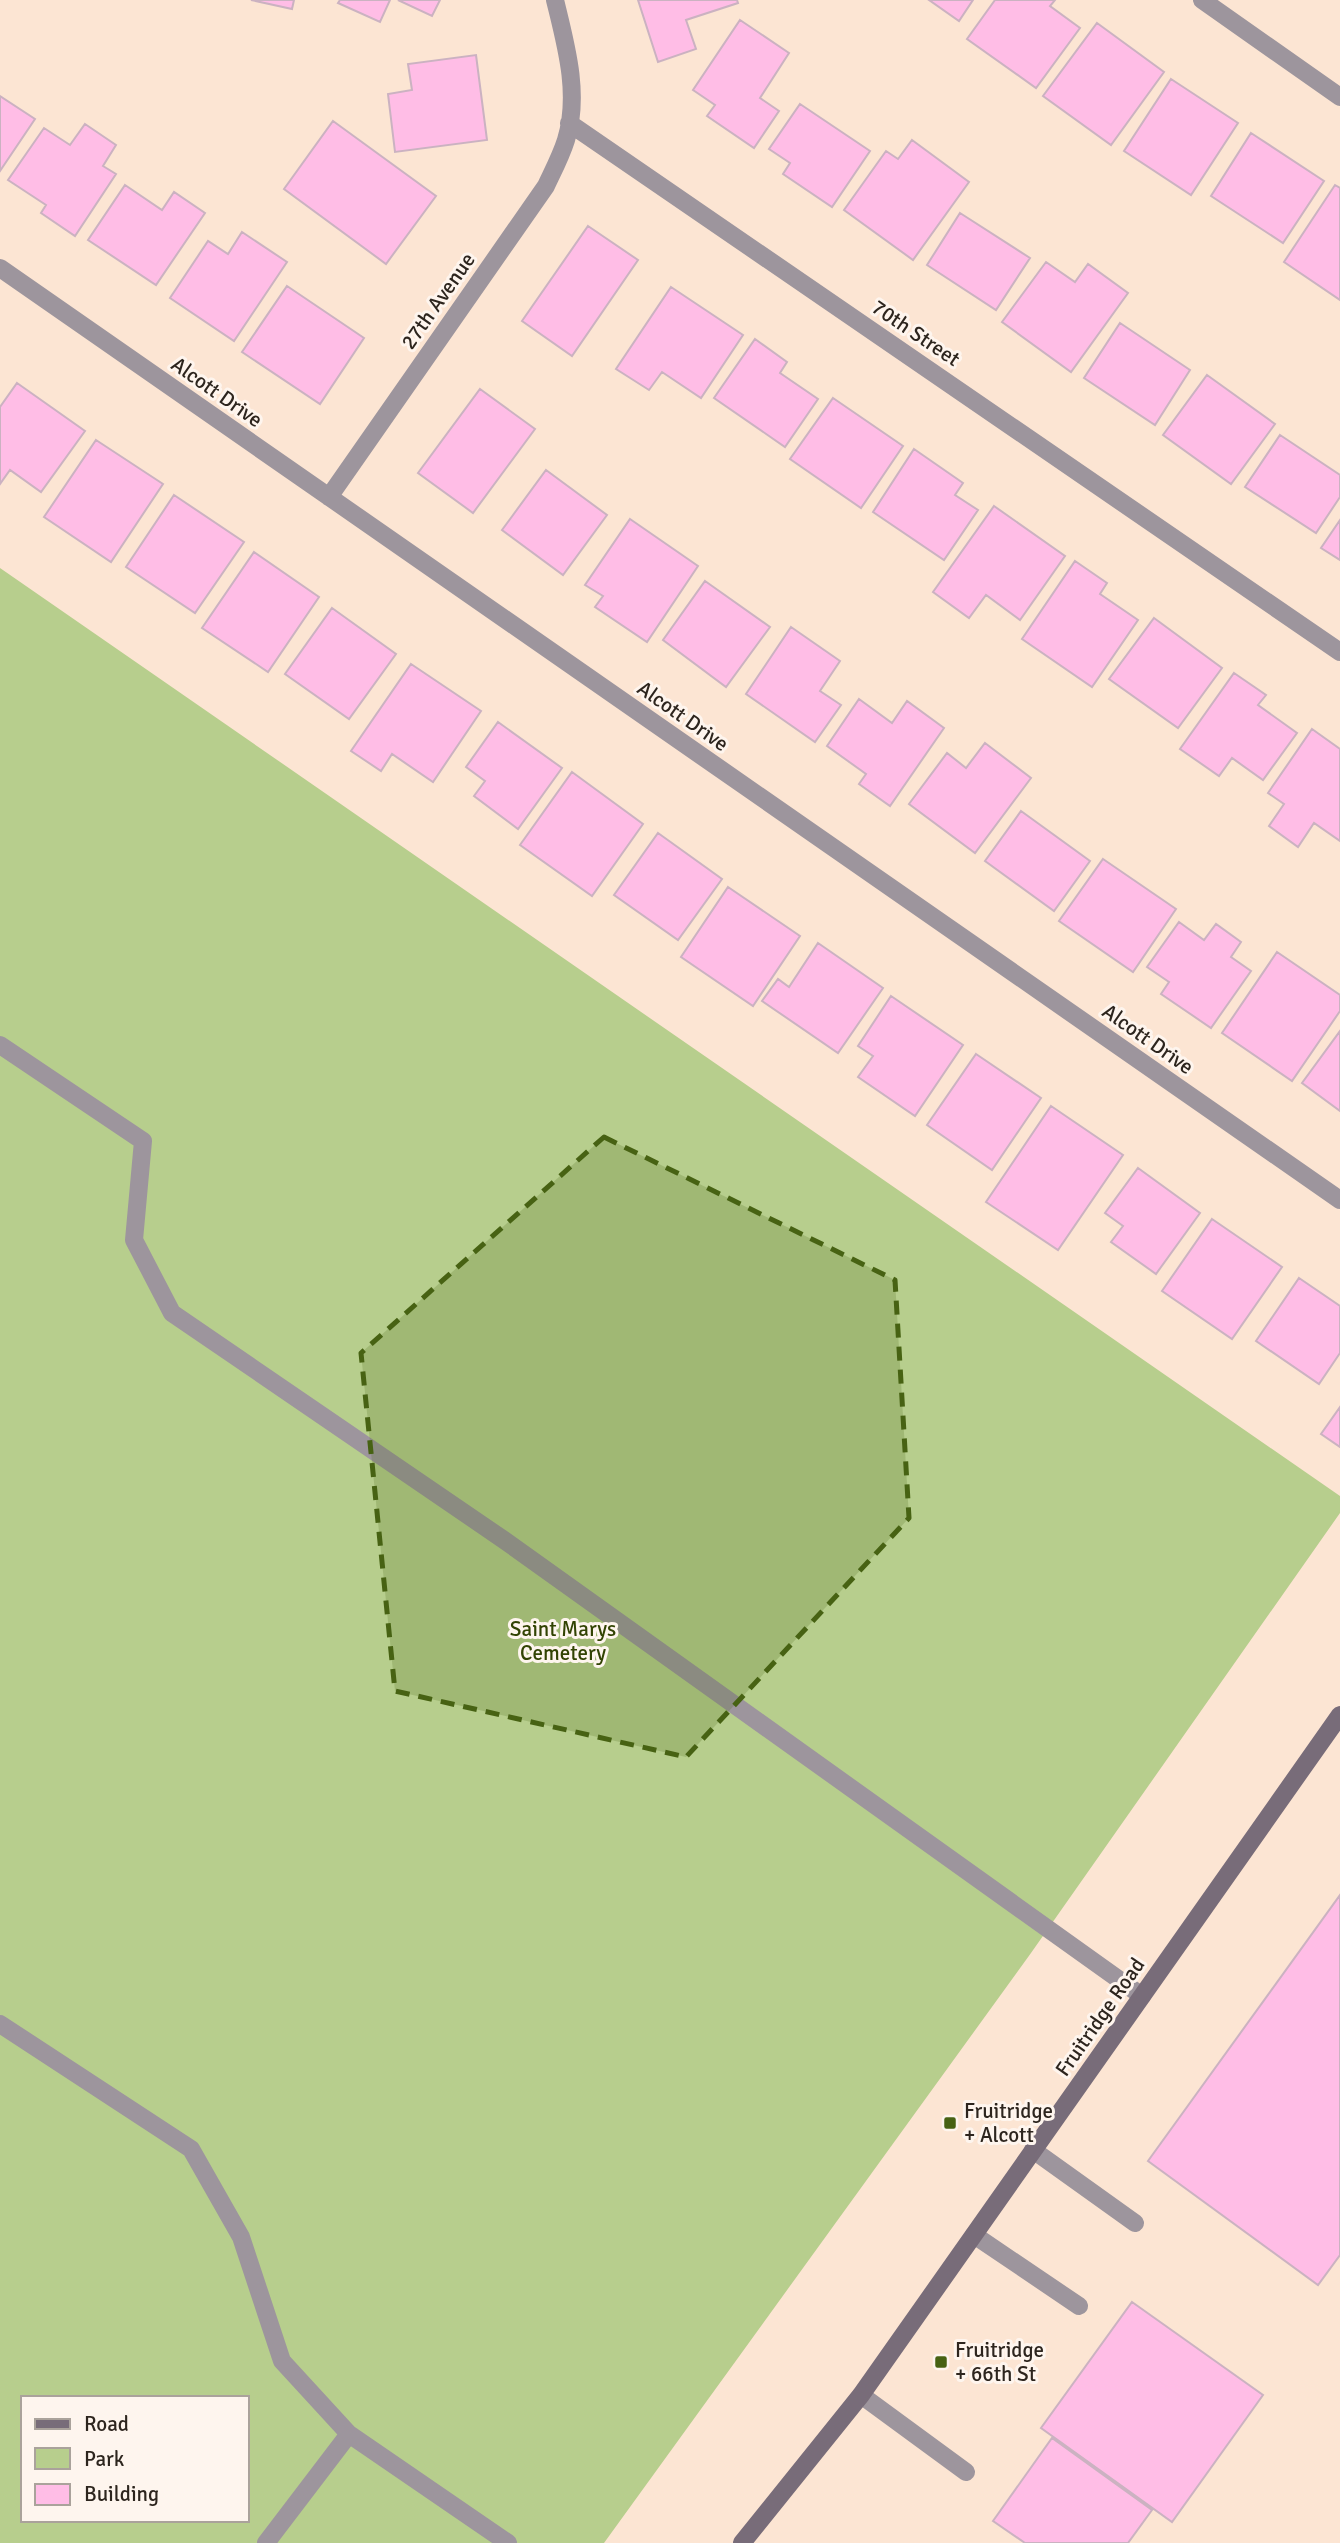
<svg xmlns="http://www.w3.org/2000/svg" width="1340" height="2543" font-family="Signika,sans-serif">
  <style>
    .green { fill: #b7ce8d; fill-rule: evenodd }
    .building { fill: #ffbde6; stroke: #cbb2c1; stroke-width: 2 }
    .lines { fill: none; stroke-linecap: round; stroke-linejoin: round }
    .service { stroke: #9d959d; stroke-width: 18 }
    .minor { stroke: #9d959d; stroke-width: 18 }
    .secondary { stroke: #786c79; stroke-width: 18 }
    .marked { fill: #476213; fill-opacity: 0.2; stroke: #476213; stroke-width: 5; stroke-dasharray: 14 9; stroke-linejoin: round }
    .poi-dot { fill: #476213; stroke: #fef5ee; stroke-width: 2.5 }
    .labels { text-anchor: middle; stroke-width: 6; stroke-linejoin: round; paint-order: stroke }
    .street-label { font-size: 21px; fill: #2d251e; stroke: #fef5ee }
    .park-label { font-size: 21px; fill: #324303; stroke: #fef5ee }
    .poi-label { font-size: 21px; fill: #2d251e; stroke: #fef5ee; text-anchor: start }
  </style>
  <rect width="100%" height="100%" fill="#fce5d3"/>
  <path class="green" d="M0 568 1340 1496V1513L1031 1953 604 2543H0ZM23 2398H247V2520H23Z"/>
  <path class="building" d="M251 0H294L292 9Z
    M340 0H390L380 22 338 3Z
    M398 0H440L432 16Z
    M638 0H737L738 3 686 20 696 49 658 62Z
    M929 0H973L959 21Z
    M995 0H1055L1050 6 1080 28 1036 88 967 39Z
    M740 20 789 53 760 98 779 111 754 148 707 116 715 105 693 90Z
    M1097 23 1164 72 1111 145 1043 96Z
    M476 55 487 140 395 152 388 94 412 90 408 64Z
    M1171 79 1238 123 1191 195 1124 151Z
    M0 96 35 119 0 171Z
    M800 104 870 151 832 207 783 174 790 163 769 149Z
    M333 121 436 196 386 264 284 189Z
    M85 124 116 145 103 166 116 174 75 236 41 213 46 205 8 180 44 128 70 145Z
    M1251 133 1324 181 1283 243 1211 196Z
    M912 140 969 182 913 260 844 210 886 151 898 159Z
    M125 185 162 210 174 192 205 213 156 285 88 240Z
    M1335 185 1340 188V300L1284 262Z
    M960 213 1030 258 996 310 927 265Z
    M588 226 638 260 572 356 522 321Z
    M242 232 287 262 234 341 170 298 208 241 228 254Z
    M1046 262 1075 282 1088 264 1128 293 1071 372 1002 322Z
    M287 286 364 338 320 404 242 352Z
    M671 287 743 335 701 398 662 372 649 390 616 369Z
    M1120 323 1190 370 1155 425 1084 378Z
    M755 339 787 362 780 373 818 399 785 447 714 398Z
    M1207 375 1275 424 1231 484 1163 435Z
    M17 383 85 431 41 492 10 470 0 484V407Z
    M480 389 535 429 473 513 418 473Z
    M833 398 903 446 861 508 790 459Z
    M1280 435 1340 475V497L1316 533 1245 487Z
    M96 440 163 484 111 562 44 517Z
    M914 449 963 483 955 495 978 510 944 560 873 512Z
    M546 470 607 515 563 575 502 530Z
    M174 495 244 542 195 613 126 567Z
    M994 506 1065 556 1020 620 986 595 969 618 933 592Z
    M630 519 698 566 647 642 595 607 603 596 585 585Z
    M1340 520V560L1321 548Z
    M254 552 319 597 268 672 202 628Z
    M1075 561 1107 583 1100 594 1138 620 1092 687 1022 639Z
    M705 581 770 627 726 687 663 640Z
    M332 608 396 654 349 719 285 674Z
    M1154 618 1222 668 1178 728 1109 679Z
    M791 627 840 661 820 691 841 705 815 742 746 694Z
    M411 664 481 711 433 782 392 754 381 771 351 751Z
    M1234 673 1266 695 1258 705 1297 733 1263 780 1232 758 1219 776 1180 749Z
    M859 699 892 723 907 701 944 728 890 806 859 784 866 774 827 746Z
    M498 722 562 768 518 829 474 796 485 781 466 767Z
    M1312 729 1340 749V841L1314 823 1298 847 1269 826 1284 804 1268 793Z
    M985 743 1031 778 975 853 909 804 947 753 966 768Z
    M572 772 643 824 592 896 520 845Z
    M1021 811 1090 861 1054 911 985 861Z
    M658 833 722 879 678 940 614 895Z
    M1103 859 1176 909 1133 972 1059 921Z
    M728 887 800 936 753 1006 681 957Z
    M1179 922 1204 940 1216 924 1241 942 1231 957 1251 971 1211 1028 1161 994 1169 982 1147 967Z
    M818 943 883 988 838 1053 762 1001 778 979 789 987Z
    M1277 952 1340 995V1011L1292 1081 1222 1033Z
    M891 996 963 1045 915 1116 858 1077 873 1056 858 1046Z
    M1340 1031V1111L1302 1083Z
    M976 1054 1041 1098 992 1170 927 1125Z
    M1051 1106 1123 1155 1058 1250 986 1202Z
    M1138 1168 1200 1213 1156 1274 1111 1242 1123 1226 1105 1213Z
    M1212 1219 1282 1267 1232 1339 1162 1291Z
    M1299 1278 1340 1306V1353L1319 1384 1256 1341Z
    M1340 1407V1447L1321 1434Z
    M1340 1895V2255L1318 2285 1148 2161Z
    M1132 2302 1263 2395 1172 2522 1041 2428Z
    M1052 2438 1152 2510 1128 2543H1025L993 2521Z"/>
  <g class="lines">
    <path class="service" d="M0 2024 191 2149 241 2237 282 2361 349 2434 508 2543
      M1033 2150 1135 2223
      M974 2235 1079 2306
      M861 2395 966 2472
      M266 2543 349 2434"/>
    <path class="minor" d="M1202 0 1340 97
      M569 123 1340 652
      M0 268 1340 1200
      M329 497 546 186C553 171 561 156 566 140 580 94 566 45 555 0
      M0 1045 143 1141 134 1240 172 1313 504 1540 1142 1996"/>
    <path class="secondary" d="M742 2543 861 2395 1340 1715"/>
  </g>
  <path class="marked" d="M604 1137 895 1280 909 1518 686 1757 395 1691 361 1353Z"/>
  <g class="poi-dot">
    <rect x="943" y="2116" width="14" height="14" rx="3.5"/>
    <rect x="934" y="2355" width="14" height="14" rx="3.5"/>
  </g>
  <g class="labels">
    <g class="street-label">
      <text transform="translate(438 301) rotate(-55)" y="7">27th Avenue</text>
      <text transform="translate(916 333) rotate(34)" y="7">70th Street</text>
      <text transform="translate(217 392) rotate(35)" y="7">Alcott Drive</text>
      <text transform="translate(683 716) rotate(35)" y="7">Alcott Drive</text>
      <text transform="translate(1148 1039) rotate(35)" y="7">Alcott Drive</text>
      <text transform="translate(1100 2017) rotate(-55)" y="7">Fruitridge Road</text>
    </g>
    <g class="park-label">
      <text x="563" y="1636">Saint Marys<tspan x="563" dy="24">Cemetery</tspan></text>
    </g>
    <g class="poi-label">
      <text x="964" y="2118">Fruitridge<tspan x="964" dy="24">+ Alcott</tspan></text>
      <text x="955" y="2357">Fruitridge<tspan x="955" dy="24">+ 66th St</tspan></text>
    </g>
  </g>
  <rect x="21" y="2396" width="228" height="126" fill="#fef5ee" stroke="#aaa29b" stroke-width="2"/>
  <rect x="35" y="2419" width="35" height="10" fill="#786c79" stroke="#aaa29b" stroke-width="2"/>
  <text x="84" y="2431" font-size="21" fill="#2d251e">Road</text>
  <rect x="35" y="2448" width="35" height="21" fill="#b7ce8d" stroke="#aaa29b" stroke-width="2"/>
  <text x="84" y="2466" font-size="21" fill="#2d251e">Park</text>
  <rect x="35" y="2484" width="35" height="21" fill="#ffbde6" stroke="#aaa29b" stroke-width="2"/>
  <text x="84" y="2501" font-size="21" fill="#2d251e">Building</text>
</svg>
